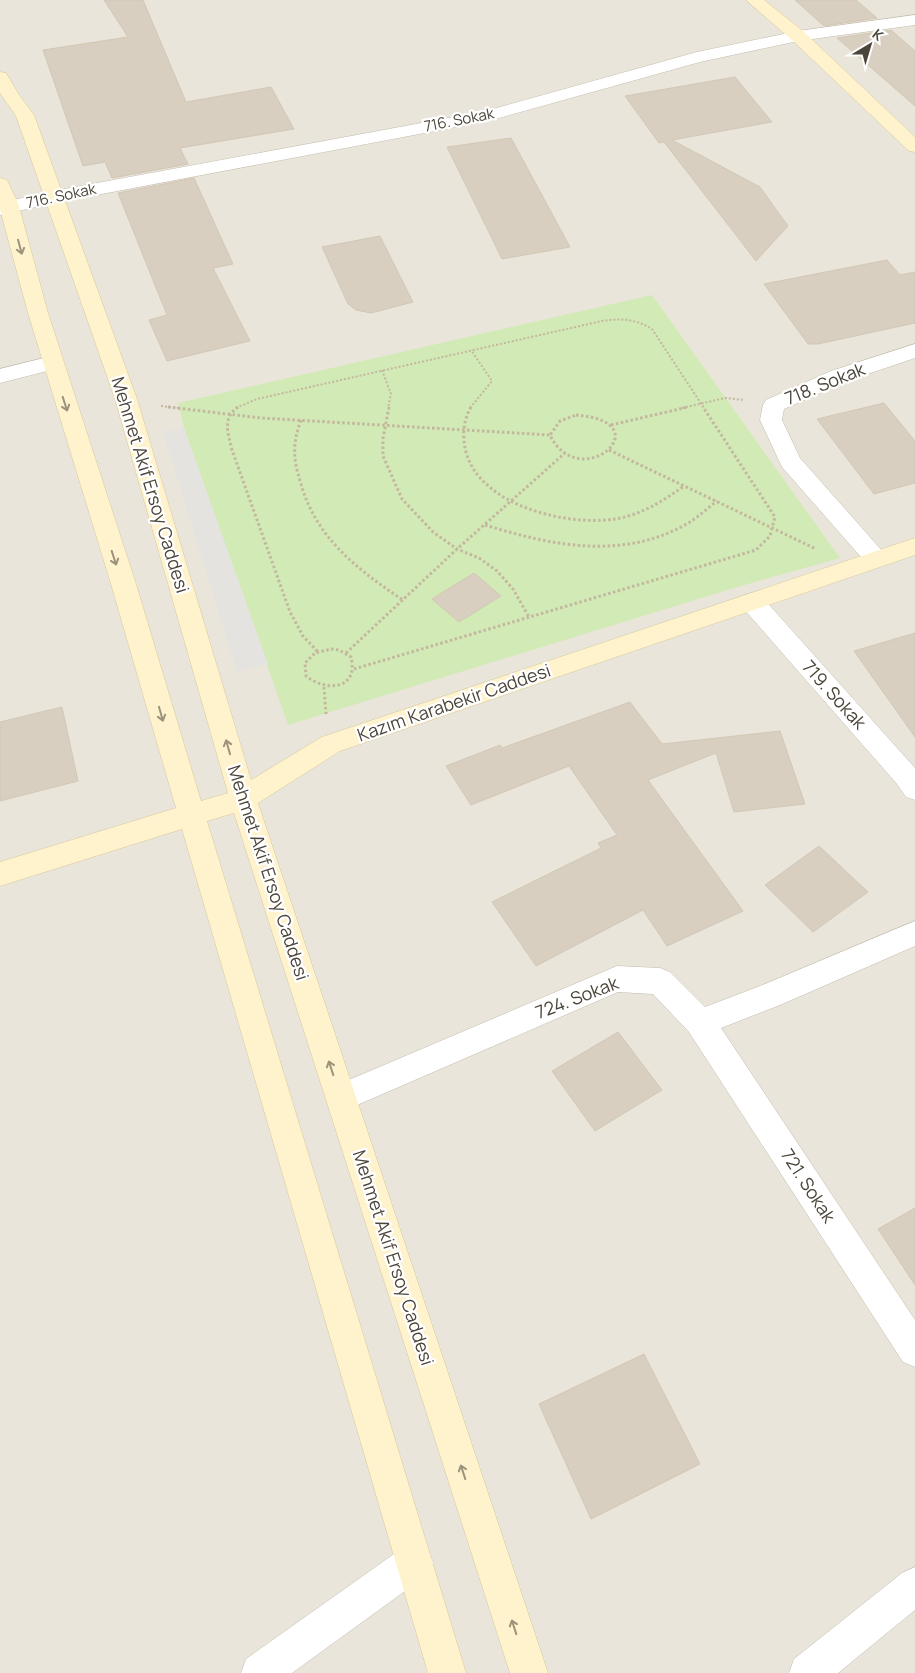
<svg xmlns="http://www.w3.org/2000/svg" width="915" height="1673" font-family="Manrope,sans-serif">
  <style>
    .residential { fill: #eae5da }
    .green { fill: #d2eab5 }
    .parking { fill: #e5e3e0 }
    .building { fill: #d8cfc1; stroke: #d3c7b4 }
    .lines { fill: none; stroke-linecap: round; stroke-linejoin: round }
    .street-casing { stroke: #c2bbae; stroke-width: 1 }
    .secondary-casing { stroke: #d6c79b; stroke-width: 1 }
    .path-far1 { stroke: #c4b79f; stroke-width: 2; stroke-dasharray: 2 2; stroke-linecap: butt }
    .path { stroke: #c4b79f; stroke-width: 3; stroke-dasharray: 2.5 2.5; stroke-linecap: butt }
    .street { fill: #fff; fill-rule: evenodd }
    .secondary { fill: #fff3cd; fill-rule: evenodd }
    .oneway { stroke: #9c937c }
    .labels { text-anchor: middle; stroke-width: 4.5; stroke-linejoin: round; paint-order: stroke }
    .far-street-label { font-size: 15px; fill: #4b4439; stroke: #fff }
    .street-label { font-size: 18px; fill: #4b4439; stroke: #fff }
  </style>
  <rect width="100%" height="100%" fill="#f6f3ec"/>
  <path class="residential" d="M0 0H915V1673H0Z"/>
  <path class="green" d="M652 295 840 558 734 588 288 725 184 428 178 403Z"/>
  <path class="parking" d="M184 428 268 664 237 672 163 432Z"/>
  <path class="building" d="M104 0H143L186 102 271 87 294 129 180 148 188 164 112 178 105 162 83 166 43 50 128 37Z
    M795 0H856L877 18 824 26Z
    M891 30 915 51V106L837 38Z
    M735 77 772 122 672 140 760 187 788 226 756 261 664 142 659 143 625 96Z
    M511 138 570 247 502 259 447 147Z
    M194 178 233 264 213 268 250 341 167 361 149 320 167 315 118 193Z
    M380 236 413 302 371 313 356 310 348 304 322 247Z
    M887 260 900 275 915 272V323L818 344H808L764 284Z
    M884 403 915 441V483L874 494 817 419Z
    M474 573 501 596 459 622 432 599Z
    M915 633V737L854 651Z
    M630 702 662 744 780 731 805 804 734 812 716 753 648 780 743 911 667 946 643 910 536 966 492 902 601 848 598 843 617 835 569 766 471 805 446 766 500 745 502 748Z
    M62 707 78 781 0 801V722Z
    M819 846 868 892 813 932 765 885Z
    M618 1032 662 1090 595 1131 552 1071Z
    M915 1208V1285L878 1229Z
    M644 1354 700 1464 591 1519 539 1404Z"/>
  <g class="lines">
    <defs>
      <path id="street" d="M915 15V25L798 41 700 62 488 121 54 203 0 215V203L54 191 486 111 697 52 798 31Z
        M915 344V358L847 381 784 409 782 420 800 458 884 553 888 559 884 565 876 568 868 565 782 467 760 420 763 405 766 400 831 371Z
        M52 356 59 358 63 363 59 368 0 383V369Z
        M752 593 761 596 915 768V800L906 797 897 784 743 608 740 602 743 596Z
        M915 921V946L780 1005 721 1028 915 1320V1367L903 1362 689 1032 653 994 618 992 341 1112 330 1108 326 1098 330 1088 617 966 660 968 670 972 705 1007 760 986Z
        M414 1543 427 1549 433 1562 427 1575 292 1673H241L246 1659 401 1549Z
        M915 1567V1610L838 1673H789L794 1659 902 1573Z"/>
      <path id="secondary" d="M746 0H764L804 32 915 137V152L909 151 792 40Z
        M0 72 6 73 19 95 34 115 137 399 251 780 322 737 915 538V555L340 751 258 803 548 1673H510L234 813 207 821 466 1673H428L182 829 0 886V862L176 808 111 584 28 313 0 209V178L7 180 18 203 48 313 136 584 201 801 228 793 115 399 16 116 0 93Z"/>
    </defs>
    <use href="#street" class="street-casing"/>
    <use href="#secondary" class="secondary-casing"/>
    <path class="path-far1" d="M382 370 391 394 388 408
      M161 406 179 408
      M236 408 257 399 602 321C620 318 636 319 652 329L704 408
      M470 408 492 381 471 350
      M682 408 725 398 744 400"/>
    <path class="path" d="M168 407 261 418 550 435
      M238 407C222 418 228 433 232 450L290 612 303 636 318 652
      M389 407 383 438V456L402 499 433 532 457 549 479 558 497 571 513 589 529 617
      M471 407C465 417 463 429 464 440 468 503 564 527 615 519 641 515 663 501 684 486
      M576 415C665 422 579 496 550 435L560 421Z
      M301 420C292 445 293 458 301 484 316 538 358 570 403 600
      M611 425 688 407
      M609 450 816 549
      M485 525C553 546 625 561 690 522 699 516 708 508 717 501
      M331 649 339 650 351 657C359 690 326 692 306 676L305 663 315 653Z
      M346 653 457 549 565 453
      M354 669 756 550 770 536 775 517 703 407
      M324 687 326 714"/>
    <use href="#street" class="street"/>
    <use href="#secondary" class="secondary"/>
  </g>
  <defs><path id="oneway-shaft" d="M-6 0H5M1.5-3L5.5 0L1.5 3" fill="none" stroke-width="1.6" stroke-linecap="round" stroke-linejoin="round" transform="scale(1.25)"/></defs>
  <g class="oneway">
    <use href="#oneway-shaft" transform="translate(20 247) rotate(75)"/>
    <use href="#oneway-shaft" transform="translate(65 404) rotate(72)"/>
    <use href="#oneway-shaft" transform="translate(114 558) rotate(72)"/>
    <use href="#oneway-shaft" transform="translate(161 714) rotate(74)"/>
    <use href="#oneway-shaft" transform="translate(228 747) rotate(-106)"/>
    <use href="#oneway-shaft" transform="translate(331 1068) rotate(-108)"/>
    <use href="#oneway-shaft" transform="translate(463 1472) rotate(-108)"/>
    <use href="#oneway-shaft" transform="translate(514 1627) rotate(-108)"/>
  </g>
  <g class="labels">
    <g class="far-street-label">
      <text transform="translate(459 120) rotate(-11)" y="5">716. Sokak</text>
      <text transform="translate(61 196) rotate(-12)" y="5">716. Sokak</text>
    </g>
    <g class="street-label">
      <text transform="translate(825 384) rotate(-22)" y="6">718. Sokak</text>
      <text transform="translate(150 485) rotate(73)" y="6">Mehmet Akif Ersoy Caddesi</text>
      <text transform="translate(834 695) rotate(48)" y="6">719. Sokak</text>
      <text transform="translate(454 703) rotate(-19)" y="6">Kazım Karabekir Caddesi</text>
      <text transform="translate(268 873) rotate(72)" y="6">Mehmet Akif Ersoy Caddesi</text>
      <text transform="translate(577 998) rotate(-21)" y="6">724. Sokak</text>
      <text transform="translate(808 1186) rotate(57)" y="6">721. Sokak</text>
      <text transform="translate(393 1258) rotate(72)" y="6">Mehmet Akif Ersoy Caddesi</text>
    </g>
  </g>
  <g transform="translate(870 45) rotate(38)" stroke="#ffffff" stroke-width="4" paint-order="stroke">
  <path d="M0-4L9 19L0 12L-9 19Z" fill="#4b4439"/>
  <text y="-8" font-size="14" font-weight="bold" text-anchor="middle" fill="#4b4439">K</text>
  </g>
</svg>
